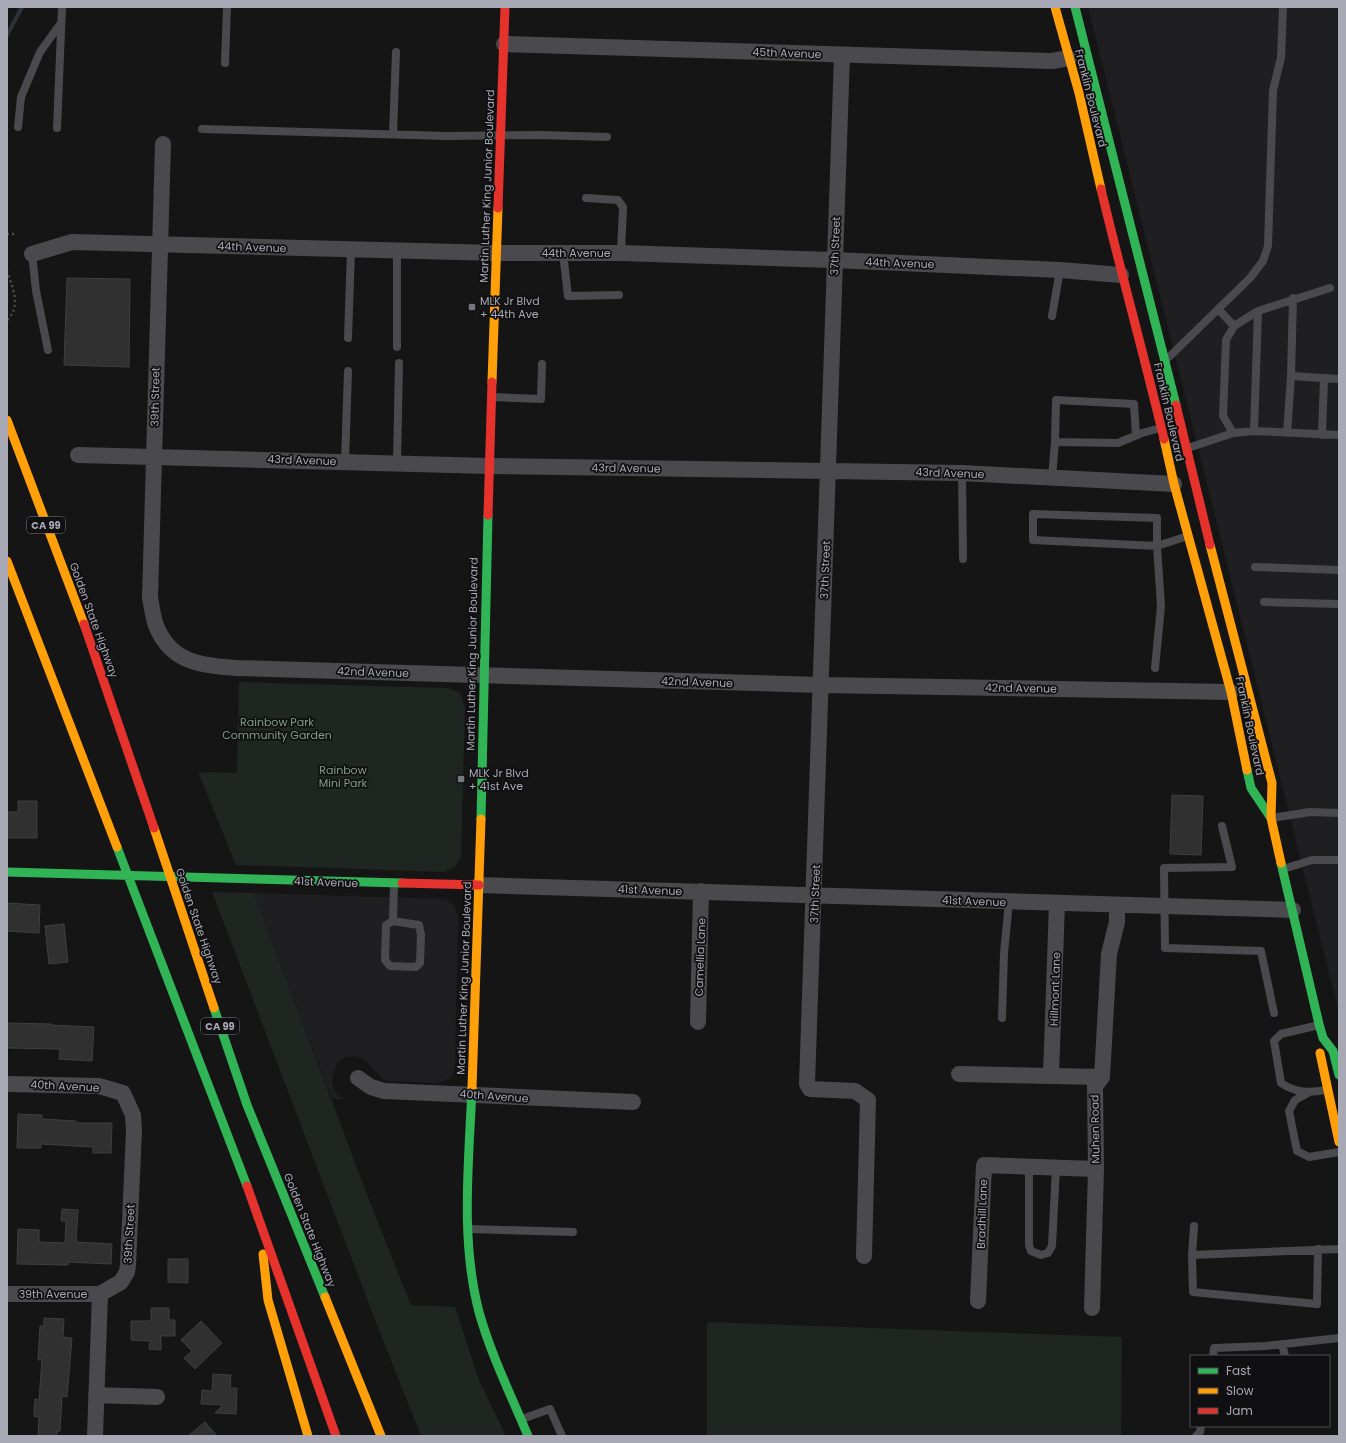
<svg xmlns="http://www.w3.org/2000/svg" width="1346" height="1443" font-family="Poppins,sans-serif">
  <style>
    .built { fill: #1f1f21 }
    .green { fill: #1f2521 }
    .lines { fill: none; stroke-linecap: round; stroke-linejoin: round }
    .stream { stroke: #2d3239; stroke-width: 4 }
    .building { fill: #303030; stroke: #3e3f41 }
    .path { stroke: #4b4b4f; stroke-width: 2.5; stroke-dasharray: 2 3; stroke-linecap: butt }
    .lane { stroke: #4a4a4e; stroke-width: 8 }
    .street { stroke: #4a4a4e; stroke-width: 16 }
    .fast { stroke: #30b455; stroke-width: 9 }
    .slow { stroke: #ff9f0a; stroke-width: 9 }
    .jam { stroke: #e5322d; stroke-width: 9 }
    .poi-dot { fill: #75757d; stroke: #100f11; stroke-width: 1.5 }
    .labels { text-anchor: middle; stroke-width: 3.5; stroke-linejoin: round; paint-order: stroke }
    .shield { fill: #100f11; stroke: #7a7b84; stroke-width: 1 }
    .shield-label { font-size: 10px; font-weight: bold; fill: #a8a9b5 }
    .street-label { font-size: 11px; fill: #a8a9b5; stroke: #100f11 }
    .poi-label { font-size: 11px; fill: #a8a9b5; stroke: #100f11; text-anchor: start }
    .park-label { font-size: 11px; fill: #819e88; stroke: #100f11 }
  </style>
  <rect width="100%" height="100%" fill="#151515"/>
  <path class="built" d="M1088 7H1339V1013Z
    M254 893 445 899 454 905 458 916 455 1067 452 1076 445 1081 435 1083 389 1081 383 1079 364 1059 354 1056 345 1058 337 1063 332 1079 333 1088 338 1095 345 1099H332Z"/>
  <path class="green" d="M239 682 448 688 460 693 465 707 461 857 455 867 444 872 236 865 198 772 237 773Z
    M212 892 254 893 368 1197 411 1305 455 1307 479 1380 506 1436H421L375 1320Z
    M707 1322 1122 1337 1121 1436H707Z"/>
  <g class="lines">
    <path class="stream" d="M7 35 22 7"/>
  </g>
  <path class="building" d="M67 278 130 279 129 367 64 365Z
    M1172 795 1203 796 1201 855 1170 854Z
    M18 801H37V838H7V812H18Z
    M7 903 40 905 39 933 7 931Z
    M64 924 68 962 49 964 45 926Z
    M7 1023 51 1024V1025L94 1027 92 1061 59 1059 60 1049 7 1048Z
    M18 1114 42 1115V1119L76 1121V1123H112L111 1153H93V1147L41 1144V1148H17Z
    M62 1209 78 1210 76 1242 112 1244 111 1264 68 1262V1265L17 1264 18 1229 39 1230V1242L65 1243 66 1221H61Z
    M168 1259H188V1283L168 1282Z
    M151 1308H169V1320H175V1336H163L161 1335V1350L149 1349 150 1341 131 1340V1321H151Z
    M44 1318 64 1319 63 1337 72 1338 67 1397 62 1396 60 1431H57V1436H38L39 1417 34 1416 35 1399 39 1400 42 1360H38L40 1326H44Z
    M201 1321 222 1343 195 1369 184 1358 192 1351 181 1340Z
    M213 1374 231 1375 230 1388H237L236 1414 215 1413 223 1405 201 1404 202 1390 212 1391Z
    M205 1422 217 1436H188Z"/>
  <g class="lines">
    <path class="path" d="M7 234H17
      M7 271C12 286 22 307 7 320"/>
    <path class="lane" d="M225 63 227 7
      M18 127 21 97 40 52 61 23
      M57 128 62 7
      M202 129 447 136 541 135 607 137
      M393 134 396 52
      M586 198 618 200 623 207 621 253
      M563 253 568 296 619 295
      M32 254 36 291 48 350
      M1293 298 1291 376 1339 379
      M1218 309 1234 326
      M1052 316 1060 270
      M348 338 351 250
      M397 347V251
      M1167 359 1250 278 1263 261 1268 246 1273 90 1281 58 1283 7
      M492 397 541 399 542 364
      M1254 431 1258 311
      M1233 433 1223 416 1226 340 1234 326 1258 311 1330 288
      M1287 433 1291 376
      M1322 435 1324 378
      M1055 442 1056 400 1134 404 1136 435
      M1188 448 1233 433 1254 431 1339 435
      M345 462 348 371
      M397 463 399 363
      M962 473 963 559
      M1052 478 1055 442 1118 443 1142 433 1161 428
      M1033 514 1157 518V546L1033 540Z
      M1255 567 1339 570
      M1264 602 1339 604
      M1155 668 1161 606 1157 546 1188 536
      M1272 818 1310 812 1339 813
      M1222 826 1232 867 1164 868 1165 948 1261 951 1274 1013
      M1283 869 1312 860H1339
      M393 921 386 925 385 960 390 966 416 967 420 963 421 935 419 925 393 921 394 884
      M1002 1018 1004 953 1009 902
      M1319 1025 1281 1034 1274 1041 1281 1083C1296 1093 1309 1093 1326 1090
      M1308 1093 1295 1100 1289 1111 1297 1151 1309 1157 1339 1152
      M1029 1167V1245L1031 1251 1041 1255 1048 1253 1052 1246 1056 1168
      M1194 1226 1192 1255 1339 1249
      M469 1229 573 1232
      M1192 1255 1193 1292 1317 1304 1318 1249
      M1282 1344 1285 1356
      M1213 1356 1214 1348 1266 1346 1339 1338
      M522 1419 550 1409 562 1436
      M1196 1436 1200 1432 1201 1426"/>
    <path class="street" d="M504 44 1052 61 1069 58
      M842 55C828 398 821 741 807 1084L810 1089 855 1091 868 1100 864 1256
      M163 144 150 598C152 607 153 619 157 628 173 664 202 665 236 668L821 685 1231 692
      M32 254 72 242 497 253H621L834 260 1060 270 1121 275
      M78 455 489 466 962 473 1174 484
      M479 885 1293 910
      M698 1022 701 891
      M959 1074 1102 1077
      M1051 1076 1057 903
      M358 1078 371 1087 384 1091 633 1102
      M7 1084 99 1086 123 1093 133 1115 134 1131 128 1265 127 1272 121 1282 100 1294H7
      M978 1301 984 1165 1096 1169
      M1092 1308 1096 1169 1095 1086 1102 1077 1109 954 1117 922V905
      M96 1395 157 1397
      M95 1436 100 1294"/>
    <path class="fast" d="M1075 7 1176 405
      M1247 770 1251 788 1271 818
      M481 819 488 515
      M117 847 247 1186
      M1281 863 1319 1024 1323 1038 1333 1051 1339 1075
      M7 872 402 883
      M214 1008 247 1105 325 1297
      M472 1088C469 1162 460 1239 479 1312 491 1355 511 1395 528 1436"/>
    <path class="slow" d="M1055 7 1079 93 1101 189
      M492 382 498 208
      M7 420 84 624
      M1164 439 1174 484 1231 692 1247 770
      M1210 545 1272 783 1271 818 1281 863
      M7 561 117 847
      M154 828 214 1008
      M1320 1053 1339 1142
      M472 1088 481 819
      M263 1254 268 1300 308 1436
      M325 1297 381 1436"/>
    <path class="jam" d="M1101 189C1121 273 1144 355 1164 439
      M498 208 505 7
      M1176 405 1210 545
      M488 515 492 382
      M84 624 154 828
      M402 883 479 885
      M247 1186 336 1436"/>
  </g>
  <g class="poi-dot">
    <rect x="468" y="303" width="8" height="8" rx="2"/>
    <rect x="457" y="775" width="8" height="8" rx="2"/>
  </g>
  <g class="labels">
    <g class="shield">
      <rect x="27" y="517" width="38" height="16" rx="3"/>
      <rect x="201" y="1018" width="38" height="16" rx="3"/>
    </g>
    <g class="shield-label">
      <text x="46" y="529">CA 99</text>
      <text x="220" y="1030">CA 99</text>
    </g>
    <g class="street-label">
      <text transform="translate(787 53) rotate(2)" y="4">45th Avenue</text>
      <text transform="translate(1091 98) rotate(76)" y="4">Franklin Boulevard</text>
      <text transform="translate(487 186) rotate(-88)" y="4">Martin Luther King Junior Boulevard</text>
      <text transform="translate(835 246) rotate(-88)" y="4">37th Street</text>
      <text transform="translate(252 247) rotate(2)" y="4">44th Avenue</text>
      <text x="576" y="257">44th Avenue</text>
      <text transform="translate(900 263) rotate(2)" y="4">44th Avenue</text>
      <text transform="translate(155 397) rotate(-89)" y="4">39th Street</text>
      <text transform="translate(1169 412) rotate(77)" y="4">Franklin Boulevard</text>
      <text transform="translate(302 460) rotate(2)" y="4">43rd Avenue</text>
      <text transform="translate(626 468) rotate(1)" y="4">43rd Avenue</text>
      <text transform="translate(950 473) rotate(2)" y="4">43rd Avenue</text>
      <text transform="translate(825 570) rotate(-88)" y="4">37th Street</text>
      <text transform="translate(94 620) rotate(70)" y="4">Golden State Highway</text>
      <text transform="translate(472 654) rotate(-89)" y="4">Martin Luther King Junior Boulevard</text>
      <text transform="translate(373 672) rotate(2)" y="4">42nd Avenue</text>
      <text transform="translate(697 682) rotate(2)" y="4">42nd Avenue</text>
      <text transform="translate(1021 688) rotate(1)" y="4">42nd Avenue</text>
      <text transform="translate(1250 726) rotate(78)" y="4">Franklin Boulevard</text>
      <text transform="translate(326 882) rotate(2)" y="4">41st Avenue</text>
      <text transform="translate(650 890) rotate(2)" y="4">41st Avenue</text>
      <text transform="translate(815 894) rotate(-88)" y="4">37th Street</text>
      <text transform="translate(974 901) rotate(2)" y="4">41st Avenue</text>
      <text transform="translate(199 926) rotate(71)" y="4">Golden State Highway</text>
      <text transform="translate(700 957) rotate(-88)" y="4">Camellia Lane</text>
      <text transform="translate(464 978) rotate(-88)" y="4">Martin Luther King Junior Boulevard</text>
      <text transform="translate(1055 989) rotate(-88)" y="4">Hillmont Lane</text>
      <text transform="translate(65 1086) rotate(3)" y="4">40th Avenue</text>
      <text transform="translate(494 1096) rotate(4)" y="4">40th Avenue</text>
      <text transform="translate(1095 1129) rotate(-91)" y="4">Muhen Road</text>
      <text transform="translate(982 1214) rotate(-88)" y="4">Bradhill Lane</text>
      <text transform="translate(310 1230) rotate(68)" y="4">Golden State Highway</text>
      <text transform="translate(129 1234) rotate(-87)" y="4">39th Street</text>
      <text x="53" y="1298">39th Avenue</text>
    </g>
    <g class="poi-label">
      <text x="480" y="305">MLK Jr Blvd<tspan x="480" dy="13">+ 44th Ave</tspan></text>
      <text x="469" y="777">MLK Jr Blvd<tspan x="469" dy="13">+ 41st Ave</tspan></text>
    </g>
    <g class="park-label">
      <text x="277" y="726">Rainbow Park<tspan x="277" dy="13">Community Garden</tspan></text>
      <text x="343" y="774">Rainbow<tspan x="343" dy="13">Mini Park</tspan></text>
    </g>
  </g>
  <rect width="1346" height="1443" fill="none" stroke="#a8a9b5" stroke-width="16"/>
  <rect x="1190" y="1355" width="140" height="72" fill="#100f11" stroke="#4d4d53"/>
  <rect x="1198" y="1368" width="20" height="6" fill="#30b455" stroke="#4d4d53"/>
  <text x="1226" y="1375" font-size="12" fill="#a8a9b5">Fast</text>
  <rect x="1198" y="1388" width="20" height="6" fill="#ff9f0a" stroke="#4d4d53"/>
  <text x="1226" y="1395" font-size="12" fill="#a8a9b5">Slow</text>
  <rect x="1198" y="1408" width="20" height="6" fill="#e5322d" stroke="#4d4d53"/>
  <text x="1226" y="1415" font-size="12" fill="#a8a9b5">Jam</text>
</svg>
